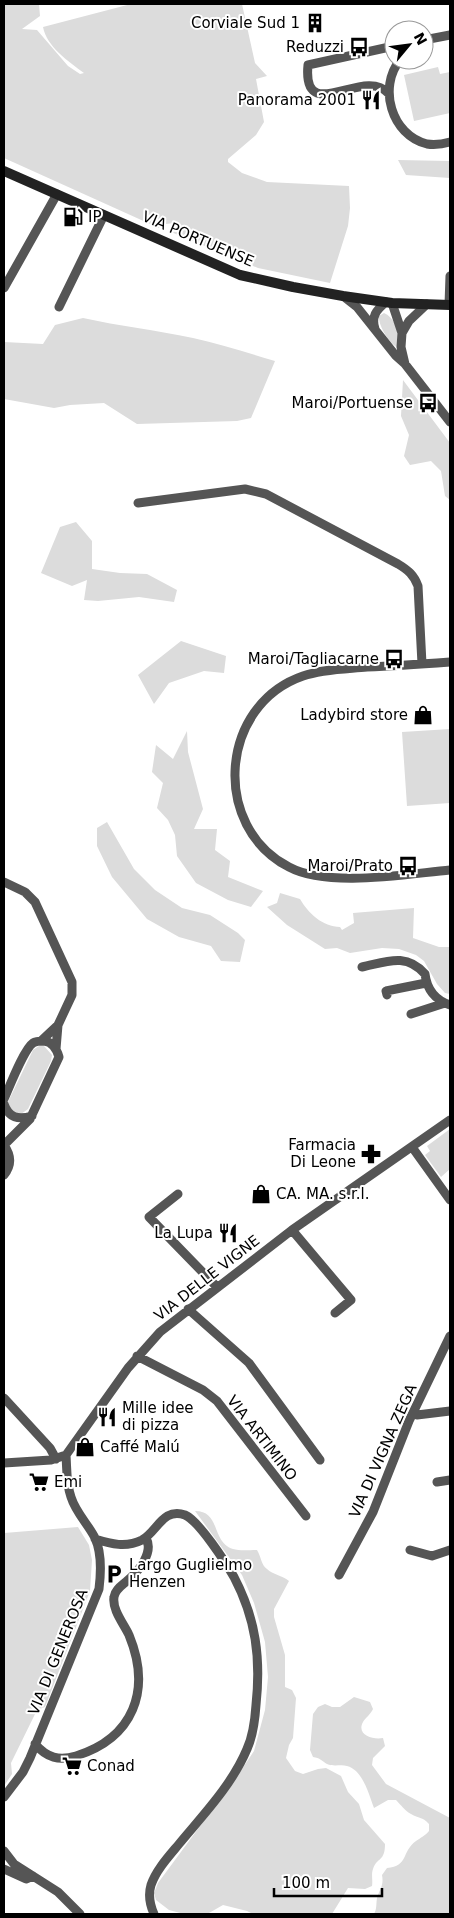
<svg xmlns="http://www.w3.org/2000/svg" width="454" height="1918" font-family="'DejaVu Sans',sans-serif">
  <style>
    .green { fill: #dcdcdc }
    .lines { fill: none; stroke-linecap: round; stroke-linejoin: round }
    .street { stroke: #555; stroke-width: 9 }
    .secondary { stroke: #222; stroke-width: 10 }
    .labels { text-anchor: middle; stroke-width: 4; stroke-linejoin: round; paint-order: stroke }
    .poi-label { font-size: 15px; fill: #000; stroke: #fff; text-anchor: end }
    .street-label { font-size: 15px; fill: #000; stroke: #fff }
  </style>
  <rect width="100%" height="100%" fill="#fff"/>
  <path class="green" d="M4 4H39L40 16 22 29 37 30 68 66 80 74 84 73C68 61 47 47 43 27L131 4H242L255 63 267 76 256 79 264 122 256 135 228 159V162L242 173 267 182 349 186 350 208 348 226 330 283 258 268 171 232 174 223 166 224 162 219 159 228 4 158Z
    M438 67 440 74 450 72V113L414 121 404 75Z
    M398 160 450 161V178L406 175Z
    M384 313C396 318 401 336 397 347 389 343 378 325 379 316Z
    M83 318C119 326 156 330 193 338 220 344 248 353 275 361L251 418 237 421 137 424 104 403 70 405 54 408 4 399V342L43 344 55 325Z
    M403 380 450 443V500L445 496 441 471 431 461 410 465 404 456 409 435 401 416Z
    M76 522 92 541V569L120 573 147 574 177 590 174 602 139 597 98 601 84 600 87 580 72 586 41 573 60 527Z
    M181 641 226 656 224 673 204 671 169 683 154 704 138 675Z
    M450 729V803L407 806 402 732Z
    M187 731 188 752 203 809 194 829H217L215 850 230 861 228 877 263 891 251 907 228 900 196 883 177 856 175 835 168 820 157 808 163 783 152 772 156 745 173 759Z
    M107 822 134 869 155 890 182 908 210 915 238 933 245 940 240 962 221 961 211 946 179 937 147 919 112 877 97 846V828Z
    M280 893 300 899C308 913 323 927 340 927L342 930 354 923 353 913 414 908 413 938 439 947H450V994L445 993 437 984 424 961 416 955 399 949 382 948 350 953 337 948 325 949 287 925 267 907 277 903Z
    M39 1046H44L52 1055 51 1061 28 1109 21 1114C14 1113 9 1110 8 1102L33 1050Z
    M450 1129V1169L441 1177 425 1155 430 1151 427 1146Z
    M195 1511C221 1511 211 1542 233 1549 239 1551 250 1550 257 1550 261 1556 261 1565 267 1569 273 1575 282 1575 289 1581L274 1609V1617L285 1655V1687L292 1690 296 1698 293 1738 289 1745 286 1758 295 1771 303 1774 318 1769 326 1768 341 1776 348 1792 359 1804 364 1820 385 1844C385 1862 377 1857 373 1869 371 1874 373 1881 372 1886L365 1889 348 1888 332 1914H253L247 1911 223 1905 209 1913 184 1914 169 1910 156 1900 154 1893 158 1883 240 1772 254 1751 265 1710 268 1677 265 1642 254 1603 242 1575Z
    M78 1527 89 1545 92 1560 90 1591 45 1707 37 1710 11 1763 12 1774 4 1786V1533Z
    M354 1697 370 1702 373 1709C371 1714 365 1718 363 1722 356 1735 373 1740 383 1738L385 1746 373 1758 372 1765 386 1784 450 1818V1914H374C377 1909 376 1904 377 1898 380 1888 384 1886 382 1875L387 1868C409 1866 401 1852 416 1841 420 1838 425 1836 429 1831V1824C422 1816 419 1819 411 1814 405 1811 401 1805 396 1800H388L374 1808C369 1795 363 1770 347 1766 341 1764 334 1767 327 1764 322 1761 320 1758 313 1757L310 1750 313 1714 318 1707 325 1704 332 1707H340Z"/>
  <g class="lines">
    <path class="street" d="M424 40 450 35
      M400 60C378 87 391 135 427 144 434 145 443 144 450 142
      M388 93C364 66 302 127 308 65L394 46
      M4 288 57 194
      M343 296 357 307 396 356 405 364 450 422
      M392 303 402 333 401 347 405 364
      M449 305 450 276
      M59 307 104 215
      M375 329C371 317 376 310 386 302
      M402 333 409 321 427 304
      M138 503 245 489 266 494 398 564C408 570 414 575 418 586L422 664
      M450 662C423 664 395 666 367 667 346 669 323 669 303 676 219 705 211 827 289 867 328 888 406 874 450 870
      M4 882 25 892 35 902 72 982V995L58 1025
      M362 967C386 962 406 952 425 974 427 990 435 1000 450 1005
      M387 995 386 991 426 983
      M411 1014 445 1003
      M42 1040 58 1025 56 1049
      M4 1099C9 1088 24 1049 33 1043 36 1041 41 1041 44 1041 53 1042 57 1050 59 1057L30 1119 4 1145
      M4 1104C9 1118 18 1120 32 1116
      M4 1145C11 1155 12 1165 4 1175
      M412 1147 450 1200
      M178 1194 149 1217 217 1287
      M292 1230 351 1300 335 1313
      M188 1309 249 1363 320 1460
      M137 1356 203 1390 217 1401 306 1516
      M4 1398 50 1448 56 1459
      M417 1415 450 1411
      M4 1463 51 1460 66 1455 128 1368 160 1332 292 1230 450 1120
      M437 1482 450 1480
      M95 1539C111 1544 126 1548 142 1540 157 1532 163 1507 185 1515 199 1521 226 1563 234 1577 256 1619 261 1658 256 1705 255 1720 253 1736 247 1749 232 1785 203 1815 179 1844 169 1856 156 1870 151 1885 148 1895 150 1905 154 1914
      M410 1550 432 1556 450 1550
      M339 1575 373 1512 409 1421 450 1336
      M35 1744C47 1758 59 1761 76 1756 133 1738 152 1691 129 1635 124 1624 112 1610 114 1597 115 1589 123 1585 128 1580 139 1571 154 1552 146 1538
      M4 1797 23 1772 30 1758 99 1589C101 1573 102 1553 95 1538 88 1524 76 1513 71 1497 66 1483 67 1469 66 1455
      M4 1851 14 1864 58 1892 80 1914
      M4 1869 26 1879 33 1876"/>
    <path class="secondary" d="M4 171 240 275 293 287 343 296 392 303 450 305"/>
  </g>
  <defs>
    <symbol id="building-bare" viewBox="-9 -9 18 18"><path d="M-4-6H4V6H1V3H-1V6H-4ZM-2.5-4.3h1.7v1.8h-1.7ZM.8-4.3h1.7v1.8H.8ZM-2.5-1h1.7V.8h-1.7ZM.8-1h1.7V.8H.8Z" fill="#000" stroke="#fff" stroke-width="2.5" paint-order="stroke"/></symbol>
    <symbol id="bus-bare" viewBox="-9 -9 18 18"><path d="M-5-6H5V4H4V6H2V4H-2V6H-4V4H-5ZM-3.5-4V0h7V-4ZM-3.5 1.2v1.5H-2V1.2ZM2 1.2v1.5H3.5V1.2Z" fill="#000" stroke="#fff" stroke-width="2.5" paint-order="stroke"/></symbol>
    <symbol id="restaurant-bare" viewBox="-9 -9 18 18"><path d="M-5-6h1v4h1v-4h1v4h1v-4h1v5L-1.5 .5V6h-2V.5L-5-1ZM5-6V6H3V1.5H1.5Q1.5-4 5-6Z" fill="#000" stroke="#fff" stroke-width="2.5" paint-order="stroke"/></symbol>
    <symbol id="fuel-bare" viewBox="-9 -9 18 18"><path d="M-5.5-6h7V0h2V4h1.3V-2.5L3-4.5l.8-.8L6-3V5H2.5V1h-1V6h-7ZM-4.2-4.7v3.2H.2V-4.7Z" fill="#000" stroke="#fff" stroke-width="2.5" paint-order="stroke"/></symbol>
    <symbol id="shop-bare" viewBox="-9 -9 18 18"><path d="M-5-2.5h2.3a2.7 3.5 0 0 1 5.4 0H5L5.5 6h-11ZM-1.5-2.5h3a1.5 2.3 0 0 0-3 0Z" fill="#000" stroke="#fff" stroke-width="2.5" paint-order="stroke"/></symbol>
    <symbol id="pharmacy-bare" viewBox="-9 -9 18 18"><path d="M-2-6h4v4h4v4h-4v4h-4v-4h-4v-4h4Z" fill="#000" stroke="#fff" stroke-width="2.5" paint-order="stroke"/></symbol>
    <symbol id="supermarket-bare" viewBox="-9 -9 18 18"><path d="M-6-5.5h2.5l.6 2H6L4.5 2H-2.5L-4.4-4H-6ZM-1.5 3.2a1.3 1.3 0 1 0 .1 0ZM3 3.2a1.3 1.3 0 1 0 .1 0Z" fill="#000" stroke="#fff" stroke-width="2.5" paint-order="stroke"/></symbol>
    <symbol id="parking-bare" viewBox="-9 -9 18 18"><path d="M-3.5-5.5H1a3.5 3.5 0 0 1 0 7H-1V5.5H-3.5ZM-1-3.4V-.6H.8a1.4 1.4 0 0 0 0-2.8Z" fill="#000" stroke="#fff" stroke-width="2.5" paint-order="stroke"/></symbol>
  </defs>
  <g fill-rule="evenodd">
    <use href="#building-bare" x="301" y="9" width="28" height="28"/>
    <use href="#bus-bare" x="345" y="33" width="28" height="28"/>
    <use href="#restaurant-bare" x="357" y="86" width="28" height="28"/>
    <use href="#fuel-bare" x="59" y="203" width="28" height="28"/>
    <use href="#bus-bare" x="414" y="389" width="28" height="28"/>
    <use href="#bus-bare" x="380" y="645" width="28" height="28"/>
    <use href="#shop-bare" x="409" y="701" width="28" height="28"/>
    <use href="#bus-bare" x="394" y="852" width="28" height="28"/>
    <use href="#pharmacy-bare" x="357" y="1140" width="28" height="28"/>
    <use href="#shop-bare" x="247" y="1180" width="28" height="28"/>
    <use href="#restaurant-bare" x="214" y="1219" width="28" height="28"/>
    <use href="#restaurant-bare" x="93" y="1403" width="28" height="28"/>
    <use href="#shop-bare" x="71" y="1433" width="28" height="28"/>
    <use href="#supermarket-bare" x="25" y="1468" width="28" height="28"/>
    <use href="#parking-bare" x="100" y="1560" width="28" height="28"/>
    <use href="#supermarket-bare" x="58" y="1752" width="28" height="28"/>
  </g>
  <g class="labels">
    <g class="poi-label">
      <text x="300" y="28">Corviale Sud 1</text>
      <text x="344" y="52">Reduzzi</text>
      <text x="356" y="105">Panorama 2001</text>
      <text x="88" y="222" text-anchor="start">IP</text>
      <text x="413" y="408">Maroi/Portuense</text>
      <text x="379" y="664">Maroi/Tagliacarne</text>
      <text x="408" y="720">Ladybird store</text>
      <text x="393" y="871">Maroi/Prato</text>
      <text x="356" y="1150">Farmacia<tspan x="356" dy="17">Di Leone</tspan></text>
      <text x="276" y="1199" text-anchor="start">CA. MA. s.r.l.</text>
      <text x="213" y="1238">La Lupa</text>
      <text x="122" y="1413" text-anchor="start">Mille idee<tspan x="122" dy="17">di pizza</tspan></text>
      <text x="100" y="1452" text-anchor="start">Caffé Malú</text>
      <text x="54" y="1487" text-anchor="start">Emi</text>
      <text x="129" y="1570" text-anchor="start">Largo Guglielmo<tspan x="129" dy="17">Henzen</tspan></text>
      <text x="87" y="1771" text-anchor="start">Conad</text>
    </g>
    <g class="street-label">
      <text transform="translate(198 239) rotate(23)" y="5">VIA PORTUENSE</text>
      <text transform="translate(207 1278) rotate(-38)" y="5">VIA DELLE VIGNE</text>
      <text transform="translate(262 1438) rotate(52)" y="5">VIA ARTIMINO</text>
      <text transform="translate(383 1451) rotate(-66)" y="5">VIA DI VIGNA ZEGA</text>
      <text transform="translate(58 1652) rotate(-68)" y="5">VIA DI GENEROSA</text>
    </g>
  </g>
  <rect width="454" height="1918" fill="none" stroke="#000000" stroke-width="10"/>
  <g transform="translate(409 45) rotate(61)"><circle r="24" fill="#ffffff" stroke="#999999"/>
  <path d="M0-4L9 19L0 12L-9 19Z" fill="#000000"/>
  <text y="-8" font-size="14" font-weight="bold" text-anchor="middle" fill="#000000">N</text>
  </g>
  <path d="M274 1888v8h108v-8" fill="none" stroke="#000000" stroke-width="2.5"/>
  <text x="282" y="1888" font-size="15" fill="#000000" stroke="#ffffff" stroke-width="4" paint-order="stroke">100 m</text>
</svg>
